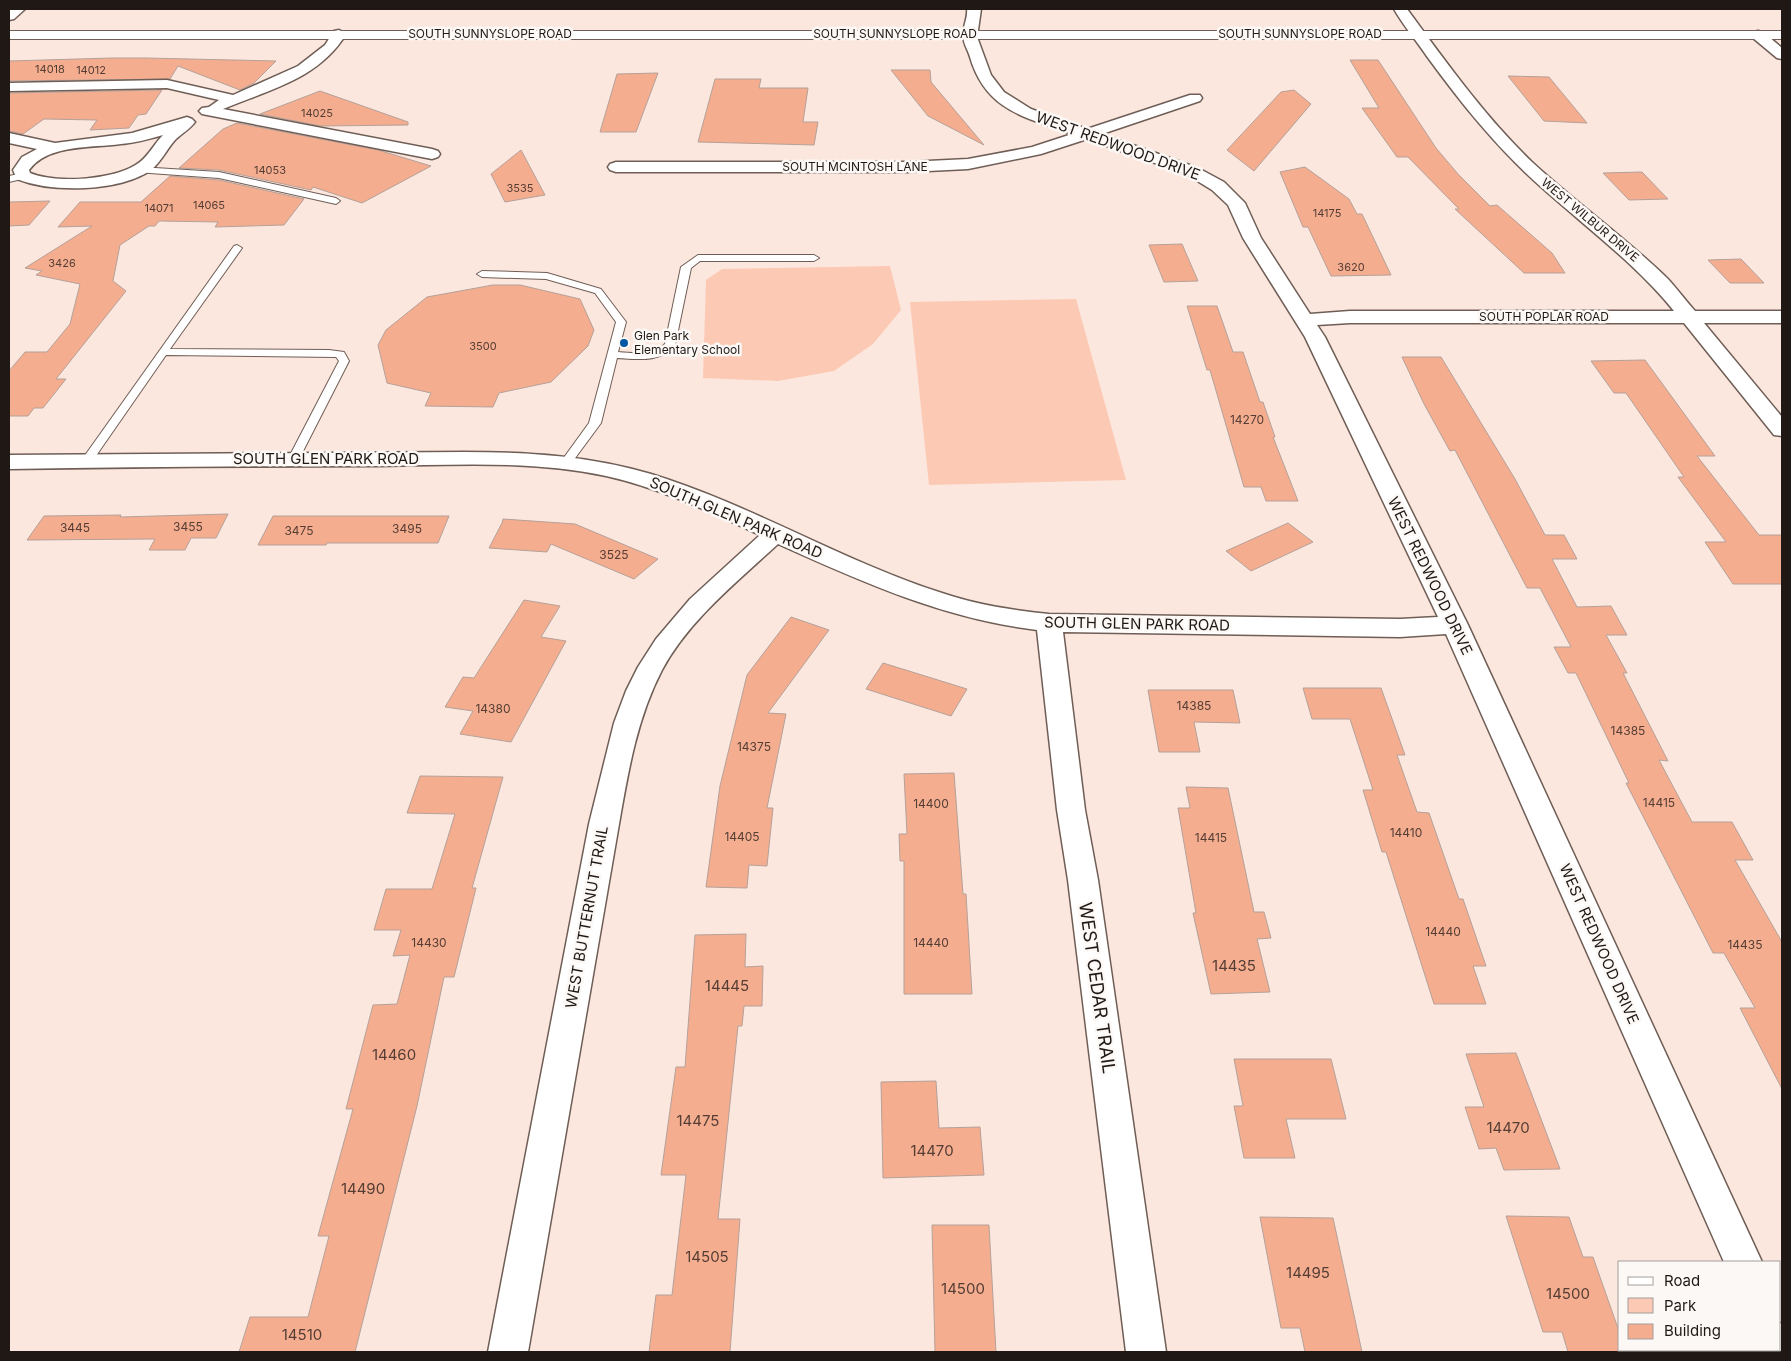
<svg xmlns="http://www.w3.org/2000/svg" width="1791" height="1361" font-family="Inter,sans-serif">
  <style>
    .green { fill: #fcc9b4 }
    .building { fill: #f5ad8f; stroke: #b4a199 }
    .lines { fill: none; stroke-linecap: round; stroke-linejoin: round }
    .service-casing { stroke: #6f5e56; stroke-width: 2 }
    .minor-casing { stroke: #6f5e56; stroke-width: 3 }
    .tertiary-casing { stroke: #6f5e56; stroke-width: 2 }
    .service { fill: #fff; fill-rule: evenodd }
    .minor { fill: #fff; fill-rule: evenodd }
    .tertiary { fill: #fff; fill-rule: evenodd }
    .poi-dot { fill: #0057a4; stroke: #fcf8f6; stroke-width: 2 }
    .labels { text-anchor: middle; stroke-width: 5; stroke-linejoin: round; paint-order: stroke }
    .far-number-label { font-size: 11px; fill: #543d34 }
    .far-street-label { font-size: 12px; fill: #1f1815; stroke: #fcf8f6 }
    .far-poi-label { font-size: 12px; fill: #1f1815; stroke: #fcf8f6; text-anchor: start }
    .number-label { font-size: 12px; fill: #543d34 }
    .street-label { font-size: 15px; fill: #1f1815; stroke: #fcf8f6 }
    .near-number-label { font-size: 15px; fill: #543d34 }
    .near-street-label { font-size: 18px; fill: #1f1815; stroke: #fcf8f6 }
  </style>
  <rect width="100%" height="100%" fill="#fce7de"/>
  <path class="green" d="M890 266 901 310 873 344 834 371 778 381 703 378 706 280 722 269Z
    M1076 299 1126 480 929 485 910 302Z"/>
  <path class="building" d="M112 58H146L276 61 254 83 240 90 178 66 170 79 9 81V61Z
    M1350 60H1378L1436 148 1458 174 1490 206 1497 205 1552 253 1565 273H1524L1455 209H1459L1408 157H1397L1362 108H1379Z
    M891 70H930L931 82 984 145 928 116Z
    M658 73 636 132H600L617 74Z
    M1508 76 1549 77 1587 123 1544 121Z
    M715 79H761L759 88H808L803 122H818L814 145 698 142Z
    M162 90 146 114 138 115 129 128 90 130 97 120 44 119 23 134 9 131V93Z
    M1294 90 1311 104 1254 171 1227 150 1281 92Z
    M320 91 408 122V125L320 126 260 114Z
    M237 123 378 150 431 166 362 203 313 187 311 190 219 170 179 168 223 129Z
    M521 150 545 195 505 202 491 174Z
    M1305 167 1349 199 1357 214H1362L1391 275 1331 276 1308 227H1303L1280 172Z
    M1642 172 1668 199 1629 200 1603 173Z
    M170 176 219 180 304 199 284 225 215 227 218 222 159 221 155 226H149L120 245 113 281 126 291 56 379H66L43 408H34L28 416H9V371L25 352H47L70 324 80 284 36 275 42 271 25 268 92 226 58 227 80 202H141Z
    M50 201 29 225 9 226V202Z
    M1182 244 1198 281 1164 282 1149 245Z
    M1741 259 1764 283H1730L1708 260Z
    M493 285H520L580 299 594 330 588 346 551 382 499 393 493 407 425 406 431 393 387 383 378 345 386 330 427 297Z
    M1187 306H1217L1233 352H1243L1260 402H1263L1275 437H1273L1298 501H1266L1261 487H1244L1210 370H1207Z
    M1402 357H1441L1515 479 1545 535H1564L1577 559H1552L1577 607 1611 606 1627 635H1606L1627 673H1623L1668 761 1659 760 1692 822H1732L1753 860H1735L1782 942V1089L1740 1008H1755L1724 953H1713L1626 783H1629L1576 673H1568L1554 647H1571L1540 588H1527L1455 450 1450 451 1424 404Z
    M1645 360 1715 456H1697L1759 535H1782V584H1733L1705 542H1726L1678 477H1684L1626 393H1614L1591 361Z
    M228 514 216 538H191L185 550H149L155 539 27 540 44 516 121 515 120 517Z
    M273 516H449L438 543H327L326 545H258Z
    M503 519 575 524 658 559 634 579 551 544 547 552 489 548 502 523Z
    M1288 523 1313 542 1251 571 1226 551Z
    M524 600 560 606 541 637 566 641 511 742 460 734 473 711 445 707 463 677 474 678Z
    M791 617 829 630 768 713 786 714 767 808H773L767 866 749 865 747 888 706 887 720 786 747 675Z
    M883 663 967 689 951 716 866 689Z
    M1303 688H1381L1405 755H1397L1417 812 1429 813 1459 899H1463L1486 966H1473L1486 1004H1434L1386 852H1382L1363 790H1373L1350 719H1312Z
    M1148 690H1233L1240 723 1194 722 1200 752H1159Z
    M954 773 963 894H966L972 994H904V861H900L899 834H907L904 774Z
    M420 776 503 777 472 888H476L454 977H444L417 1106 355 1352H239L250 1317H308L329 1236H318L353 1109H346L373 1005 397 1004 410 955 393 956 401 930H374L386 889H432L455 814 407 813Z
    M1186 787 1228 788 1254 912H1264L1271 938 1257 939 1270 992 1211 994 1193 913H1196L1178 808H1190Z
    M746 934 745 967 763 966 762 1006H744L742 1026H738L718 1219H740L730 1352H649L656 1295H672L686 1175H661L676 1067H685L695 935Z
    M1516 1053 1560 1169 1504 1170 1496 1148 1479 1149 1465 1107H1484L1466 1054Z
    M1234 1059H1331L1346 1119H1286L1295 1158H1244L1234 1106H1243Z
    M936 1081 939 1128 980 1127 984 1175 883 1178 881 1082Z
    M1506 1216 1569 1217 1583 1257H1593L1620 1334V1350H1625L1626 1352H1568L1562 1332H1543Z
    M1260 1217 1333 1218 1362 1352H1305L1300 1328H1281Z
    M932 1225H989L996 1352H935Z"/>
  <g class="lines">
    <defs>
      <path id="service" d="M139 167 219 172 336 198 340 201 336 204 219 178 136 172V168Z
        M23 173 26 174V178L9 182V176Z
        M237 245 242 248 170 349 329 350 344 352 349 361 298 461 294 462 288 459 339 361 336 357 166 355 91 463H83L81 461 234 246Z
        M698 255H814L819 258 814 261H700L691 268 675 345C662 363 637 359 617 358L601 423 570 465H562L560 463 589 423 616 322 595 293 546 279 482 277 477 274 482 271 547 273 601 289 626 322 618 352C633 353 654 357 665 344L681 267Z"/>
      <path id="minor" d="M10 9H25L14 19 9 20Z
        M967 9H981L977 37 991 75 1004 92 1031 109 1087 129 1190 95H1200L1202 98 1200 101 1102 134 1198 168 1224 182 1245 203 1261 238 1310 314 1350 311H1674C1636 264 1587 228 1541 187 1497 148 1461 103 1426 55 1416 40 1403 25 1394 9H1407C1446 62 1484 116 1532 162 1576 203 1625 237 1668 279 1677 289 1686 301 1695 311H1782V323H1704L1782 417V436L1774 435 1684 323H1350L1317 325 1325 337 1468 625 1762 1262H1724L1446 634 1400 637 1063 632 1085 810 1098 880 1166 1352H1126L1068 880 1057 810 1037 630C945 619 862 582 778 544 737 582 689 620 662 670 637 718 628 772 619 824L528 1352H488L589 824 614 723 626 691 638 667 656 639 690 599 760 535C710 512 660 488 606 476 531 460 453 465 377 466 254 466 132 467 9 469V455L464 452C528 452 590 456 651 474 752 505 842 561 942 593 977 605 1012 610 1049 614L1400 619 1438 617 1305 337 1243 238 1228 205 1212 190 1186 174 1087 139 1041 154 968 169 908 172H616L610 170 608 167 610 164 616 162H908L968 159 1032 147 1072 134C1025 117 986 111 970 57 968 50 963 43 963 35 963 26 968 18 967 9Z
        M339 30 346 34C319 79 268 90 223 109L432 149 438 151 440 154 438 157 432 159 202 114 199 111 202 108 209 107 219 100 167 88 9 91V83L167 80 233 95 298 66 325 45 334 31Z
        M1758 31 1763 32 1782 48V59L1777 58 1753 38 1751 35 1753 32Z
        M187 117 192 119 195 122C190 129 181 134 175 140 167 149 161 162 151 170 119 192 52 193 17 179L13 170 22 157 37 149 9 143V133L55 143 132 133ZM163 135C155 143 149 155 140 162 117 180 57 184 30 173L29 170C48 144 92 148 121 144 135 143 149 139 163 135Z
        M1780 1323 1782 1324V1352H1764L1763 1350H1780Z"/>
      <path id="tertiary" d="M9 31H1782V39H9Z"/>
    </defs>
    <use href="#service" class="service-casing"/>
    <use href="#minor" class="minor-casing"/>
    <use href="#tertiary" class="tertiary-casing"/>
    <use href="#service" class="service"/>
    <use href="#minor" class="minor"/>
    <use href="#tertiary" class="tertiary"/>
  </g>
  <circle class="poi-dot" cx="624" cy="343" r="5"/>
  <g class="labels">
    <g class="far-number-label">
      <text x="50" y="73">14018</text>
      <text x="91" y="74">14012</text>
      <text x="317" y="117">14025</text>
      <text x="270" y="174">14053</text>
      <text x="520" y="192">3535</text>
      <text x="209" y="209">14065</text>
      <text x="159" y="212">14071</text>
      <text x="1327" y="217">14175</text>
      <text x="62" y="267">3426</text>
      <text x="1351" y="271">3620</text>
      <text x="483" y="350">3500</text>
    </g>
    <g class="far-street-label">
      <text x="490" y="38">SOUTH SUNNYSLOPE ROAD</text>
      <text x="895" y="38">SOUTH SUNNYSLOPE ROAD</text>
      <text x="1300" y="38">SOUTH SUNNYSLOPE ROAD</text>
      <text x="855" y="171">SOUTH MCINTOSH LANE</text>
      <text transform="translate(1590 220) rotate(40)" y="4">WEST WILBUR DRIVE</text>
      <text x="1544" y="321">SOUTH POPLAR ROAD</text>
    </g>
    <g class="far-poi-label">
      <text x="634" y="340">Glen Park<tspan x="634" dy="14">Elementary School</tspan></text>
    </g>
    <g class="number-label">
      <text x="1247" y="424">14270</text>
      <text x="188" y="531">3455</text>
      <text x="75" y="532">3445</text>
      <text x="407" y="533">3495</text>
      <text x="299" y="535">3475</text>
      <text x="614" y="559">3525</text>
      <text x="1194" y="710">14385</text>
      <text x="493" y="713">14380</text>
      <text x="1628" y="735">14385</text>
      <text x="754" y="751">14375</text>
      <text x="1659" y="807">14415</text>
      <text x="931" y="808">14400</text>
      <text x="1406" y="837">14410</text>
      <text x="742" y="841">14405</text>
      <text x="1211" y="842">14415</text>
      <text x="1443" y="936">14440</text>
      <text x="429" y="947">14430</text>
      <text x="931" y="947">14440</text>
      <text x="1745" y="949">14435</text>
    </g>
    <g class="street-label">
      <text transform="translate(1118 146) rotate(20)" y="5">WEST REDWOOD DRIVE</text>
      <text x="326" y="464">SOUTH GLEN PARK ROAD</text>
      <text transform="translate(736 518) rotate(23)" y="5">SOUTH GLEN PARK ROAD</text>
      <text transform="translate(1430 576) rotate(64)" y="5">WEST REDWOOD DRIVE</text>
      <text transform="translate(1137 624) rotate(1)" y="5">SOUTH GLEN PARK ROAD</text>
      <text transform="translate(587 917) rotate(-80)" y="5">WEST BUTTERNUT TRAIL</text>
      <text transform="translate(1599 944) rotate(66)" y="5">WEST REDWOOD DRIVE</text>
    </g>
    <g class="near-number-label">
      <text x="1234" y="971">14435</text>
      <text x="727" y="991">14445</text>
      <text x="394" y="1060">14460</text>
      <text x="698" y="1126">14475</text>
      <text x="1508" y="1133">14470</text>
      <text x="932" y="1156">14470</text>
      <text x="363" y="1194">14490</text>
      <text x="707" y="1262">14505</text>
      <text x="1308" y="1278">14495</text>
      <text x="963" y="1294">14500</text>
      <text x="1568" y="1299">14500</text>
      <text x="302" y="1340">14510</text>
    </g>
    <g class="near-street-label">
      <text transform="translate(1097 988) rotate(82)" y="6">WEST CEDAR TRAIL</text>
    </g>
  </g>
  <rect width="1791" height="1361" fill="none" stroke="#1f1815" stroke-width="20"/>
  <rect x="1618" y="1261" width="162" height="90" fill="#fcf8f6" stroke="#a49e9c"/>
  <rect x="1628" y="1277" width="25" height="8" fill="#ffffff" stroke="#a49e9c"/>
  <text x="1664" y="1286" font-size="15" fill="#1f1815">Road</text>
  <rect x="1628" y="1298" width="25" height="15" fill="#fcc9b4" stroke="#a49e9c"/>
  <text x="1664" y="1311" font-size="15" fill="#1f1815">Park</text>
  <rect x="1628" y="1324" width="25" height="15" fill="#f5ad8f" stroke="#a49e9c"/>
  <text x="1664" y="1336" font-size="15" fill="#1f1815">Building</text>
</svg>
